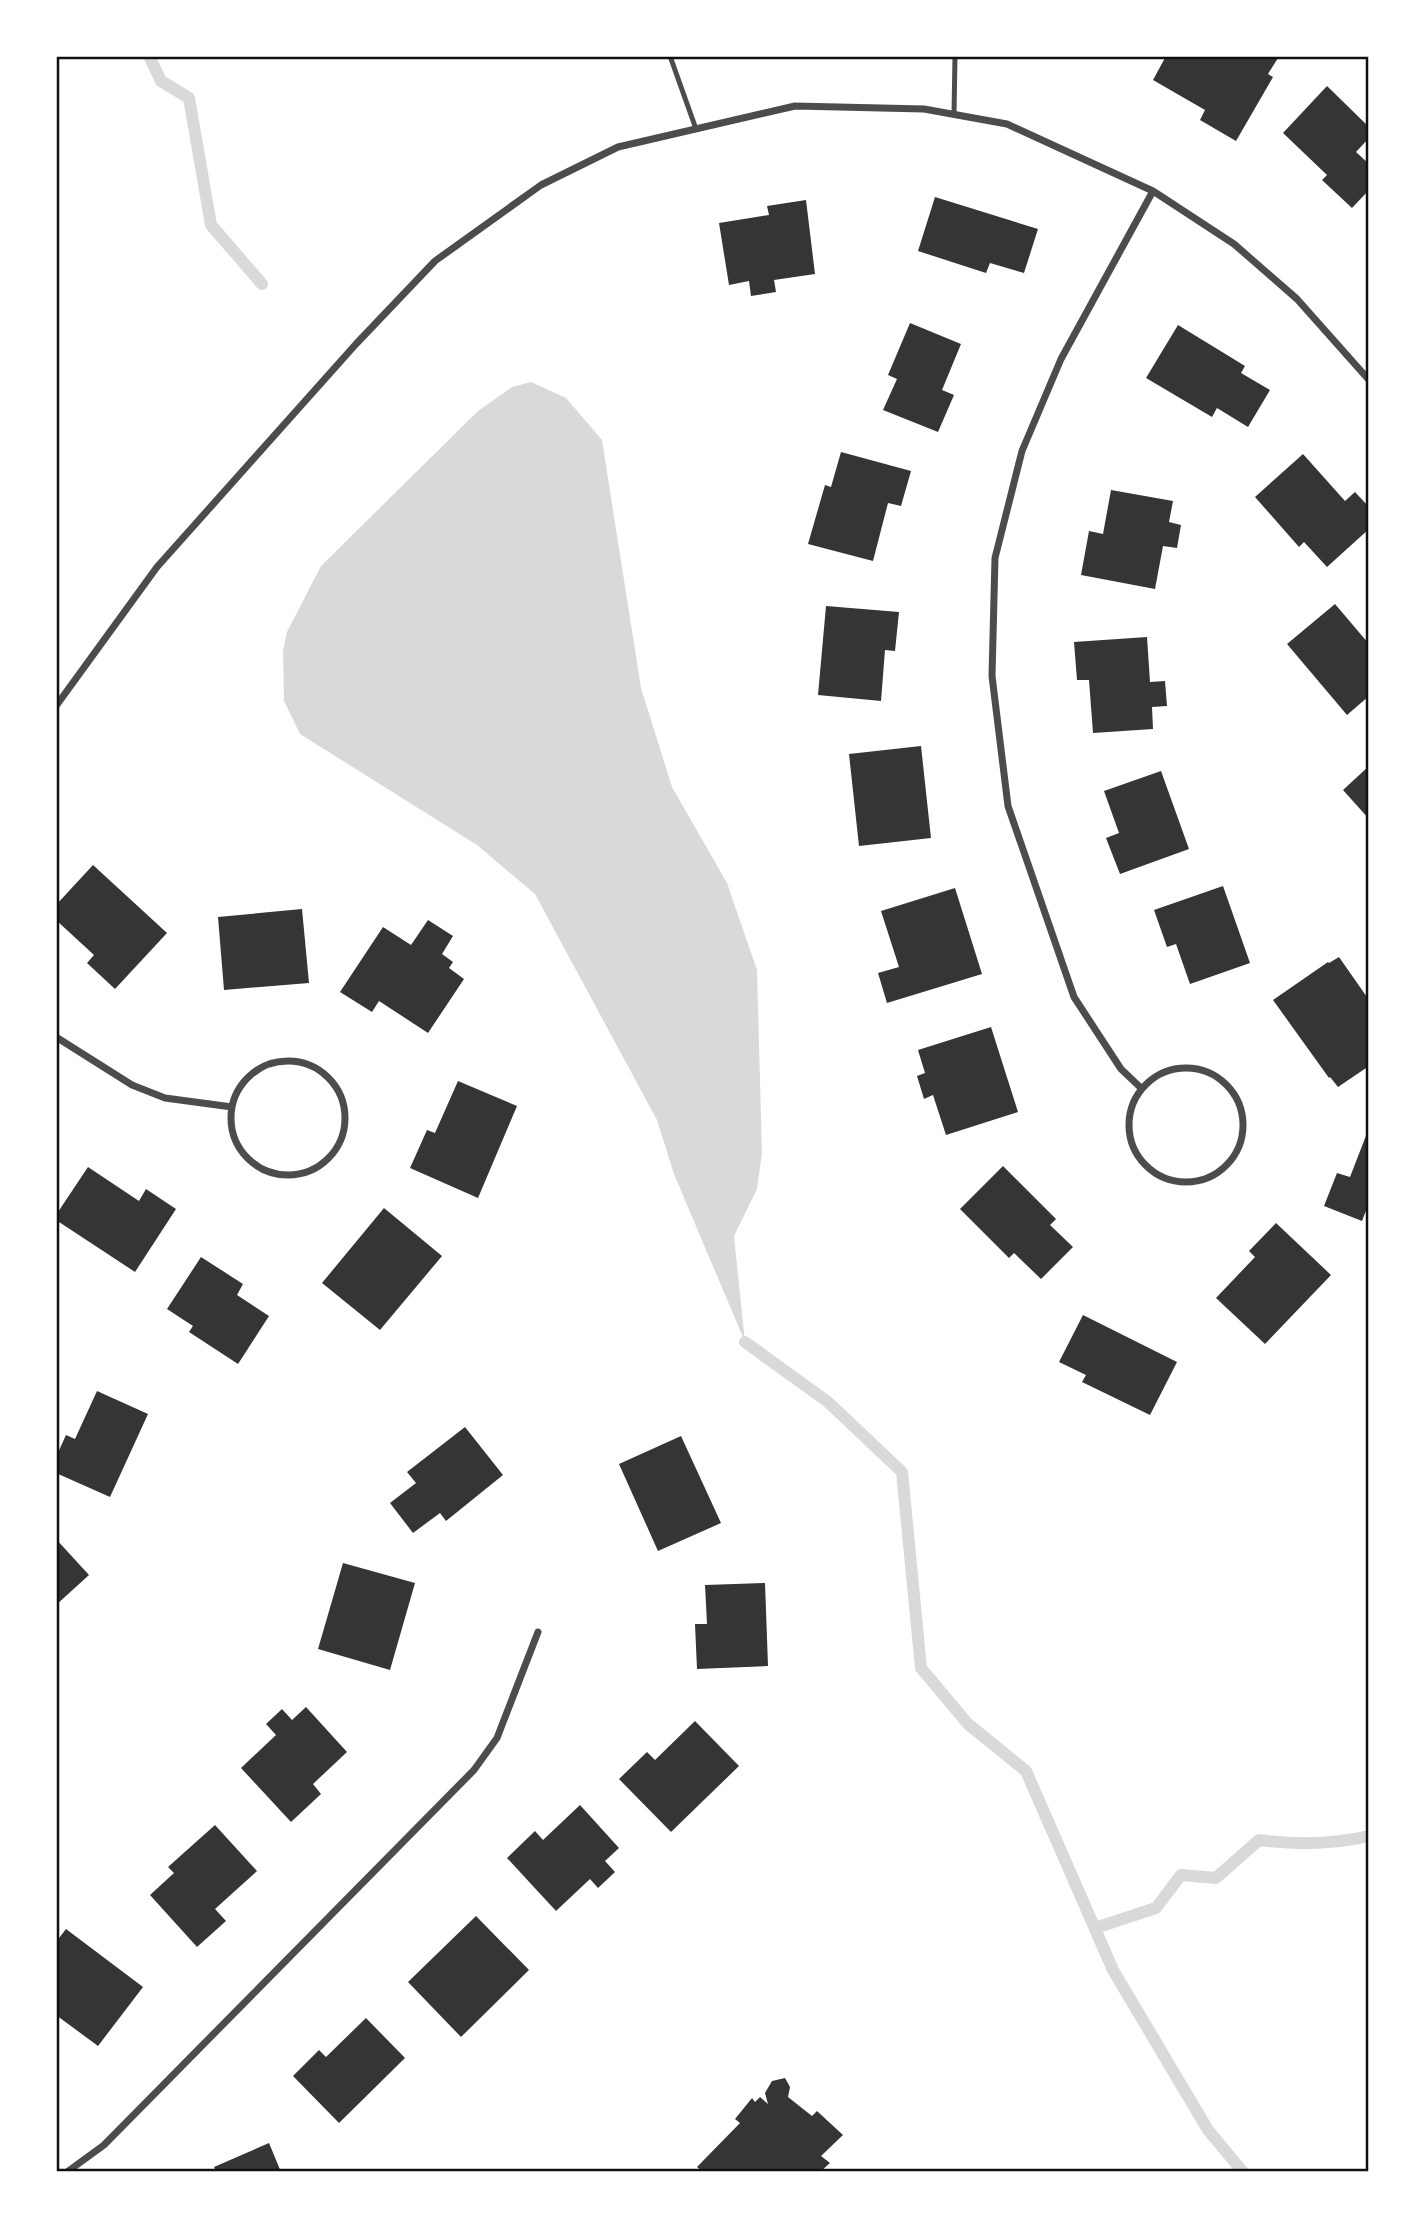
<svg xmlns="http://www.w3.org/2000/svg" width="1425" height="2228" font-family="'Fira Sans',sans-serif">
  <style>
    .water { fill: #d9d9d9 }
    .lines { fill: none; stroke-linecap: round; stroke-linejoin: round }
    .stream { stroke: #d9d9d9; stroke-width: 12 }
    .building { fill: #353535 }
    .service { stroke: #4c4c4c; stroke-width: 5 }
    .minor { stroke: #4c4c4c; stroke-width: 7 }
    .neatline { fill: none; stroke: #111; stroke-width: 2.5 }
  </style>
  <rect width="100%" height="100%" fill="#fff"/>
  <path class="water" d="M531 382 566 398 602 440 641 688 672 787 727 883 757 970 762 1153 757 1189 734 1236 745 1342 674 1174 657 1120 535 894 477 845 300 734 284 701 283 651 287 632 321 566 478 411 512 387Z"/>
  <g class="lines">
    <path class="stream" d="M149 56 161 81 189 98 211 225 262 284
      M745 1342 828 1402 902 1472 921 1668 968 1724 1026 1771 1113 1970 1208 2130 1243 2172
      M1095 1928 1156 1908 1181 1875 1216 1878 1259 1840C1297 1845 1331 1845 1369 1836"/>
  </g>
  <path class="building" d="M1166 56H1275L1278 58 1268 74 1273 77 1236 141 1200 120 1205 110 1153 80Z
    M1327 86 1369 127V138L1356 152 1369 164V190L1352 208 1322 180 1327 175 1283 133Z
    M935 197 1038 229 1024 273 990 263 986 273 918 251Z
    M806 200 815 274 774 280 776 292 751 296 749 281 729 285 719 223 769 215 767 206Z
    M910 323 961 344 942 390 954 395 938 432 883 410 897 379 888 375Z
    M1178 325 1245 366 1241 373 1270 390 1248 427 1217 408 1212 417 1146 378Z
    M841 452 911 471 901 506 888 503 873 561 808 544 825 485 831 487Z
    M1303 454 1345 501 1355 492 1369 507V529L1327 567 1304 542 1299 547 1255 497Z
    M1111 490 1173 501 1169 522 1181 525 1177 548 1163 546 1155 589 1081 575 1089 531 1103 534Z
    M1335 604 1369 644V696L1347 715 1287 644Z
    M826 606 899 612 895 651 885 650 881 701 818 695Z
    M1147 637 1150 682 1165 681 1167 706 1152 707 1153 729 1093 733 1089 680H1077L1074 642Z
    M921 746 931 838 859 846 849 754Z
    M1369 766V819L1343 790Z
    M1161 771 1189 849 1120 874 1106 838 1119 833 1104 791Z
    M93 865 167 933 115 989 87 963 94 955 56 920V905Z
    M1223 886 1250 963 1190 984 1176 944 1167 947 1154 910Z
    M955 888 982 974 887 1003 878 973 899 967 881 911Z
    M302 909 309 983 224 990 218 917Z
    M428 920 453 936 442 954 453 962 449 968 464 979 428 1033 379 1001 372 1012 340 992 383 927 411 945Z
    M1339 957 1369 1000V1066L1338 1087 1330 1077 1329 1078 1273 1000 1328 962 1329 963Z
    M991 1027 1018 1112 946 1135 933 1095 924 1099 917 1076 925 1073 918 1050Z
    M458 1081 517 1106 478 1198 410 1168 427 1130 435 1133Z
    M1369 1128V1209L1367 1208 1362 1221 1324 1206 1337 1173 1350 1177Z
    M1003 1166 1056 1219 1050 1225 1073 1247 1041 1279 1014 1253 1009 1258 960 1209Z
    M88 1167 139 1201 146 1189 176 1209 135 1272 56 1220V1215Z
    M384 1208 442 1256 380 1330 322 1283Z
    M1276 1223 1331 1275 1265 1344 1216 1298 1255 1257 1249 1251Z
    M201 1257 243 1284 237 1295 269 1316 238 1364 189 1332 193 1326 167 1309Z
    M1083 1315 1177 1362 1150 1415 1082 1382 1086 1375 1059 1362Z
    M97 1391 148 1414 110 1497 56 1473V1457L66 1435 75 1439Z
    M465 1427 503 1475 446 1521 440 1513 413 1533 390 1503 416 1483 407 1472Z
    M681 1436 721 1523 658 1551 619 1464Z
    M56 1539 89 1575 56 1605Z
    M343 1563 415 1583 390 1670 318 1649Z
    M765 1583 768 1666 697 1669 695 1624H707L705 1585Z
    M306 1707 347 1752 313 1784 321 1794 291 1822 241 1768 276 1735 266 1724 282 1709 292 1720Z
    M695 1721 739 1766 671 1832 619 1779 647 1752 655 1760Z
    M580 1805 619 1848 605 1861 615 1872 598 1888 590 1879 556 1911 507 1858 535 1831 543 1840Z
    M215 1825 257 1871 215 1909 226 1921 197 1947 150 1895 174 1873 168 1867Z
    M476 1916 529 1970 461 2037 408 1982Z
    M66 1929 143 1987 98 2046 56 2015V1942Z
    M366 2018 405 2058 339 2123 293 2076 319 2050 326 2057Z
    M785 2078 790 2087 788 2097 812 2116 817 2111 843 2135 821 2156 830 2163 820 2172H703L697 2167 740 2123 735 2119 752 2098 755 2102 760 2097 768 2104 765 2093 772 2081Z
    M269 2143 281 2172H216L214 2167Z"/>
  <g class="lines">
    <path class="service" d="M670 56 696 129
      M954 114 955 56"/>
    <path class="minor" d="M56 706 157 567 356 344 435 261 541 185 618 147 795 106 924 109 1007 124 1153 191 1234 244 1297 299 1369 380
      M56 1037 132 1085 165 1098 232 1107
      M231 1118a57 57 0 1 1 114 0a57 57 0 1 1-114 0Z
      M1129 1125a57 57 0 1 1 114 0a57 57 0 1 1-114 0Z
      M1141 1088 1121 1069 1074 997 1008 806 992 676 995 558 1022 451 1061 359 1153 191
      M67 2172 104 2145 474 1770 497 1738 538 1632"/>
  </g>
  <rect width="1425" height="2228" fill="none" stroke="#ffffff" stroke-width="116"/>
  <rect x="58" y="58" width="1309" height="2112" class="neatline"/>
</svg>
